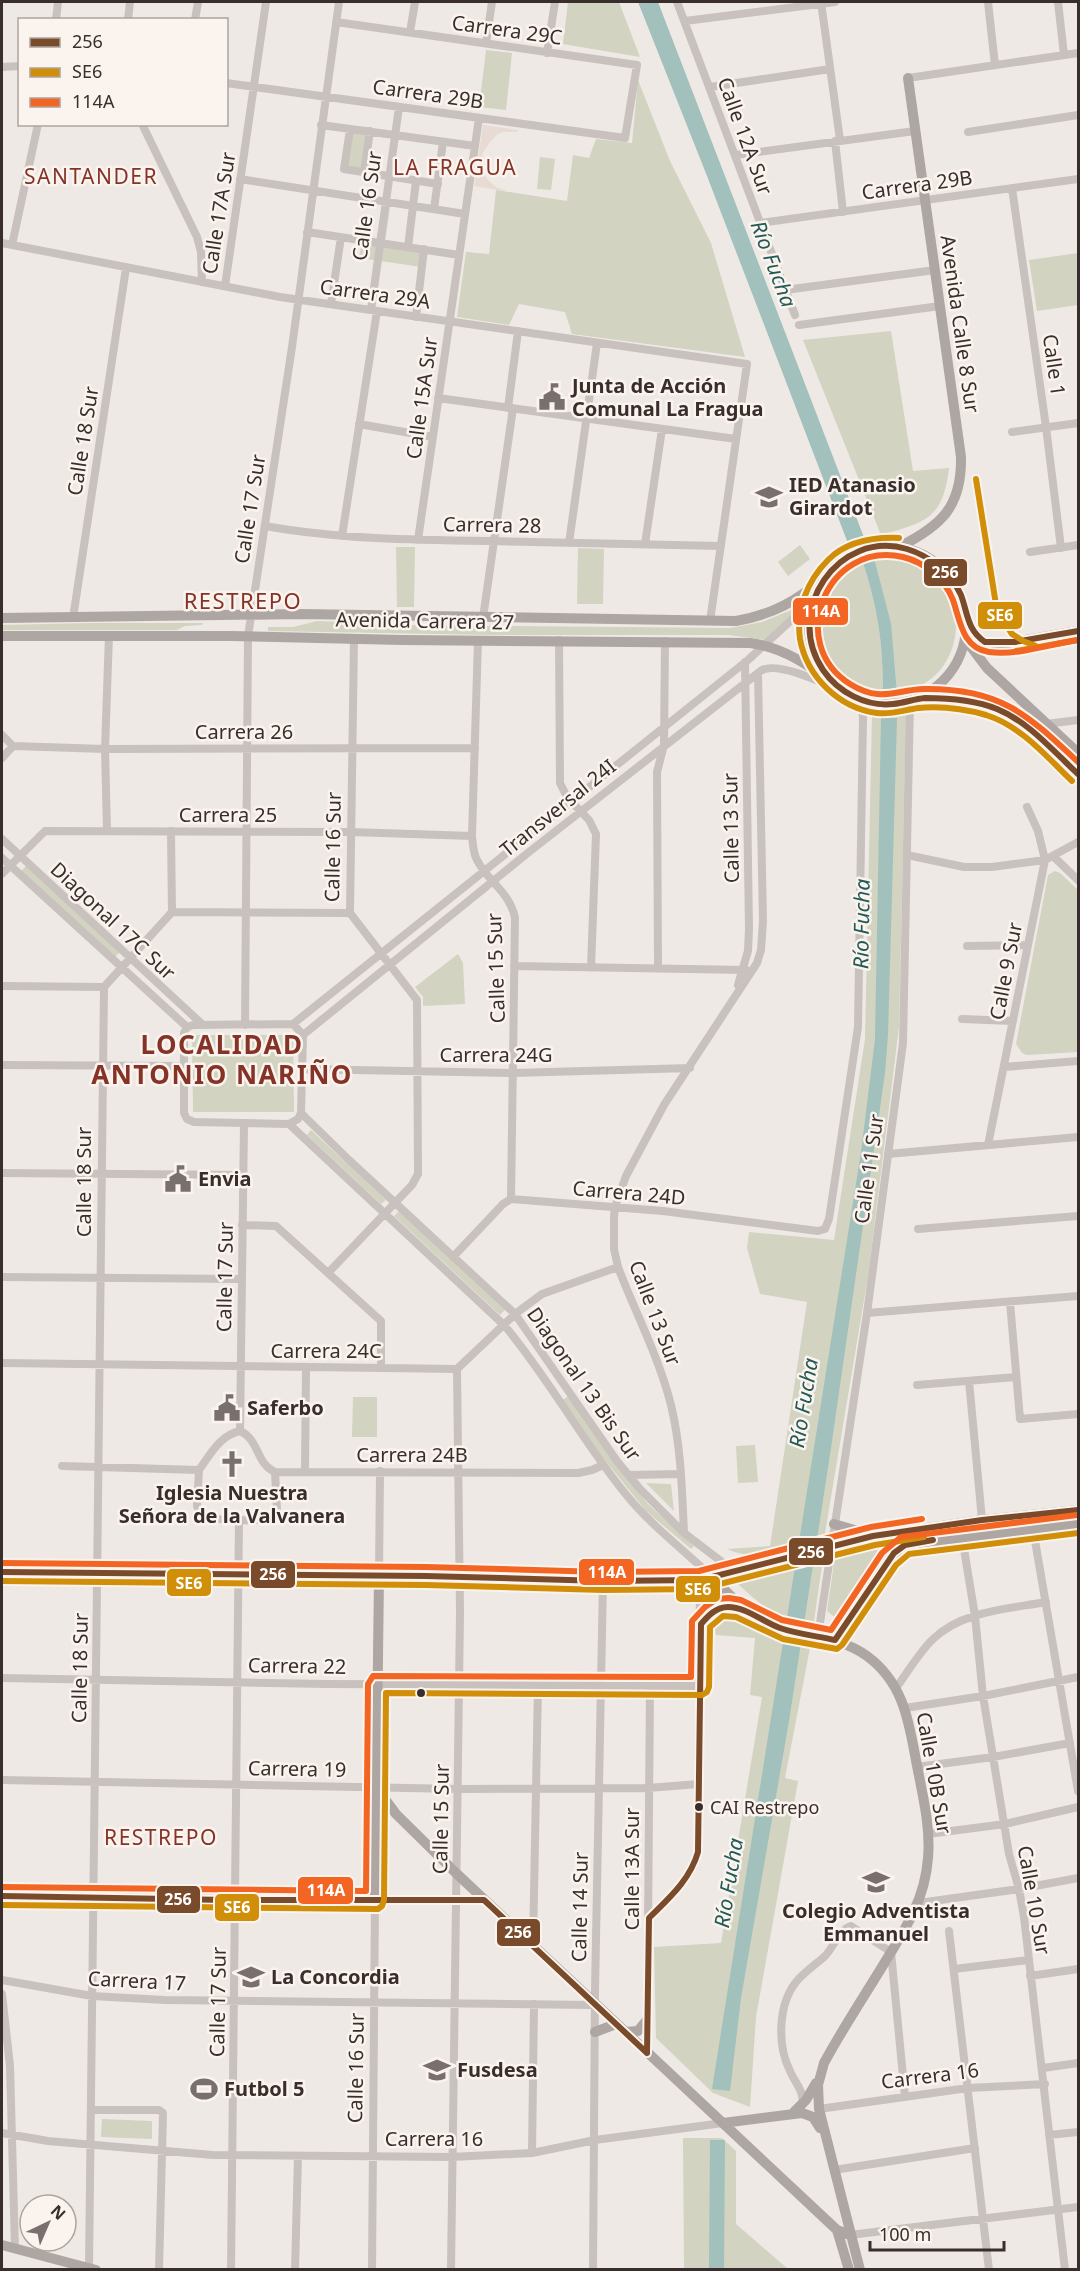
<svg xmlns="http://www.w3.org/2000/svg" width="1080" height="2271" font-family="'Noto Sans',sans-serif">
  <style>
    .green { fill: #d2d3c0 }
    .plaza { fill: #e8dbd3 }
    .water { fill: #a2c0bc }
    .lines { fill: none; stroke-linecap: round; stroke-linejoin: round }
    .minor { stroke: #c8c1be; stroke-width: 8 }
    .major { stroke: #ada6a3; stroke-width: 10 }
    .bus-1-casing { stroke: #faf3ee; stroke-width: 10 }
    .bus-2-casing { stroke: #faf3ee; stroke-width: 10 }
    .bus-3-casing { stroke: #faf3ee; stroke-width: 10 }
    .bus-1 { stroke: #7a4b2a; stroke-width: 6 }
    .bus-2 { stroke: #d18e09; stroke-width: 6 }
    .bus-3 { stroke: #f26522; stroke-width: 6 }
    .bus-dot { fill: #392e2b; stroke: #faf3ee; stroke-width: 2 }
    .labels { text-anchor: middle; stroke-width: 5; stroke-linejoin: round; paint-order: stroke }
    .bus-label { font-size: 18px; fill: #392e2b; stroke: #faf3ee; text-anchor: start }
    .street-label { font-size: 20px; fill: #392e2b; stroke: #faf3ee }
    .poi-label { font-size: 20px; font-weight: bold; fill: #392e2b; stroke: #faf3ee; text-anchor: start }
    .neighbourhood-label { font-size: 21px; letter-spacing: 1.5px; fill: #853327; stroke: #faf3ee }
    .water-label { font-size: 21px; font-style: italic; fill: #225a57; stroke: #faf3ee }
    .quarter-label { font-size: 22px; letter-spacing: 1.5px; fill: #853327; stroke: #faf3ee }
    .district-label { font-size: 26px; font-weight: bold; letter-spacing: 1.5px; fill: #853327; stroke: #faf3ee }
    .line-badge { stroke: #faf3ee; stroke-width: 2 }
    .badge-label { font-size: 16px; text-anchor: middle; font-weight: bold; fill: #fff }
  </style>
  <rect width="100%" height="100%" fill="#efe9e5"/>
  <path class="green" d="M568 2H619L640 57 563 44Z
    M486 50 512 53 506 110 479 107Z
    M638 80 670 161 711 243 745 357 572 334 565 312 519 304 509 325 457 317 466 252 489 254 496 190 567 201 573 155 589 158 596 139 632 143Z
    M351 130 369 132 364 172 345 169Z
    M540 157 555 159 551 190 537 189Z
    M382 205 390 206 385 243 424 249 422 267 359 258 362 240 376 242Z
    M1078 253V305L1037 311 1029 260Z
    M891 331 913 471 949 468C943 519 926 522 881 535L803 340Z
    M800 545 810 559 788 576 778 562Z
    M396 547H415L414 607H397Z
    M578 548 604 549 603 604H577Z
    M884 555C898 557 912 558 925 566 976 600 962 686 897 692 894 646 886 602 874 557Z
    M862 560C878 608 883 643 883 693 875 691 867 690 860 687 824 670 810 626 828 591 835 577 849 568 862 560Z
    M794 609 797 612 765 640 728 635H492L268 631V627H293L317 621 409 625 730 628 762 622Z
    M91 623H203L202 625 185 626 177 630H2V625Z
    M906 713 899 1027 868 1276 824 1539C794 1547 757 1564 727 1549L770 1546 807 1302 760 1294 747 1248 749 1232 834 1240 865 1039 872 714Z
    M27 865 120 952 114 958 21 871Z
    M1055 871 1060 873 1078 890V1052L1027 1055 1022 1053 1016 1044 1048 875Z
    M458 954 463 963 465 1004 423 1006V997L415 987Z
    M192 1035H293L294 1112H193Z
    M311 1130 386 1200 381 1204 307 1135Z
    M399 1211 505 1310 500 1315 394 1216Z
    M568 1396 625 1476 648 1504 694 1546 691 1549 646 1511 600 1454 563 1400Z
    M353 1397H377V1437H352Z
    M755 1445 758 1482 738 1483 736 1446Z
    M646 1483 671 1484 674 1511Z
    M900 1539 886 1553 854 1601 837 1616H833L827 1611 835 1556Z
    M823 1559 814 1621C777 1619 765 1609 738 1584Z
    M725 1616 739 1619 776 1640 810 1648 785 1778 798 1781 756 2017 750 2107 713 2093 656 2038 654 1947 721 1943 762 1697 750 1695 755 1638 716 1635C714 1624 714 1618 725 1616Z
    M102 2119 152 2121V2139L101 2137Z
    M683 2138H722L736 2151V2224L788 2269H684Z"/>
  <path class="plaza" d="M483 125 518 130 517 132H504L498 134 490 142 482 154 483 172 487 179 496 187 509 192 474 186Z"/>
  <path class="water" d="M638 2H658L865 540 849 546 707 176Z
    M874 557 891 624 897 692 883 693C883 643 878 608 862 560Z
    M881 718H897L888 1035 885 1073 831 1448 789 1721 741 1998 730 2091 712 2089 861 1152 875 1039Z
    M710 2140H725L724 2269H709Z"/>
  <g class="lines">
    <path class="minor" d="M677 2 795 315
      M821 2 840 140
      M988 2 995 65
      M1058 2 1064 55
      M56 20 58 2
      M128 20 130 2
      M195 20 198 2
      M685 21 835 2
      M410 32 415 2
      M486 43 492 2
      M547 53 555 2
      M2 67 20 66
      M908 78 1078 53
      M226 83 625 138 637 65 336 22
      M710 87 830 69
      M142 124 197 237 201 252 202 282
      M321 125 475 146
      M350 129 344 169 438 184
      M968 132 1078 115
      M835 141 843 212
      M736 155 915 131
      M364 172 370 131
      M240 179 465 214
      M1012 188 1046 427 1061 548
      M434 209 443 142
      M760 223 1078 179
      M307 232 459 255
      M2 243 280 297 747 364 710 621
      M12 245 38 124
      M408 247 416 181
      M225 286 266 2
      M785 290 935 270
      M331 304 341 237
      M371 310 399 107
      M416 317 424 249
      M799 325 940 306
      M438 398 736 439
      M508 408 518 331
      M359 424 433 437
      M1012 432 1078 423
      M265 526C338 539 413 540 488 541 565 543 643 544 721 546
      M342 536 377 311
      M418 540 479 118
      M569 543 597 343
      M645 544 662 429
      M1030 552 1078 545
      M73 618 126 268
      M483 618 513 408
      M478 640 472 836C473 844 473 853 477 860 488 882 510 892 515 918L511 1199
      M559 640 560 783 567 797 589 820 596 834 591 968
      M1046 724 1078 720
      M2 735 13 746
      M13 746 105 749 475 748
      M2 758 13 746
      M107 831 105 749 109 635
      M171 831 172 912
      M2 839 203 1025
      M907 855 964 867H992L1045 860 1078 842
      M1054 857 1078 880
      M2 858 187 1027
      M2 874 45 831 351 832 472 836
      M172 912 350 913
      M967 946 1028 945
      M514 966 746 970
      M658 969 657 772 664 745 665 641
      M738 985 748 951 749 929 745 662
      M2 986 104 987
      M962 1019 1013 1021
      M293 1024 748 660 811 602
      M293 1024 303 1035 301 1113
      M245 1025 248 636 292 347 339 2
      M187 1027 184 1033V1113L187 1119 194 1122 289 1124 298 1119 301 1113
      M187 1027 193 1025 293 1024
      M303 1035 529 852 762 670C781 661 831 687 851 695
      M2 1065 184 1066
      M1004 1067 1078 1061
      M303 1069 514 1073 690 1068
      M301 1113 349 1160 515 1314 617 1461 640 1489 684 1533 722 1562 738 1571
      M289 1124 504 1325C548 1377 581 1439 624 1492 650 1525 683 1549 713 1578
      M988 1145 1045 860 1038 831 1027 807
      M888 1154 1078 1137
      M2 1173 243 1175
      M242 1225 276 1226 381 1321V1368
      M918 1229 1078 1216
      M453 1257 503 1204 511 1199 663 1211 818 1231 825 1229 829 1219 858 1027 863 717 861 699
      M328 1273 412 1185 418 1174 417 1000 350 913 354 638
      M2 1277 241 1279
      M1010 1302 1020 1419 1078 1414
      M867 1313 1078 1296
      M2 1363 457 1369 515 1314 542 1294 618 1267
      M969 1381 982 1520
      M917 1385 1016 1377
      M240 1431C259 1439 256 1464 275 1472L578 1473 592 1470 603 1465
      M240 1431 244 1123
      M62 1466 199 1470
      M199 1470 197 1506 201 1515C213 1521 261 1522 274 1517L277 1510 275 1472
      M199 1470C210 1455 220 1435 240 1431
      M305 1471 306 1368
      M629 1475 680 1474
      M1033 1529 1078 1791
      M684 1533C682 1490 681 1446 671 1405 659 1357 635 1312 618 1267L614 1249V1217L615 1207 626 1176 664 1105 757 963 761 950 763 921 758 673
      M962 1537 975 1616 983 1696 1009 1854 1019 1889 1024 1917 1065 2270
      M379 1576 380 1471
      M818 1636 867 1313 903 1043 910 701
      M2 1678 327 1684 700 1686
      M896 1688C908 1672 918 1654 932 1640 961 1611 1008 1609 1046 1602
      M905 1708 983 1696 1078 1677
      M917 1767 993 1757 1070 1743
      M2 1780 458 1789 648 1788 699 1784
      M928 1834 1005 1824 1078 1807
      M919 1903 1019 1889 1078 1878
      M649 1918C667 1899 693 1879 698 1852L700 1580
      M949 1931 989 2270
      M533 1946 538 1685
      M954 1969 1029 1960
      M1030 1976 1078 1969
      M2 1980 92 1996 165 2000 595 2005
      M2 1994 10 2066 15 2249
      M647 2053 650 1686
      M1043 2068 1078 2063
      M802 2105C805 2092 795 2083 790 2071 777 2045 778 2005 796 1982 804 1972 815 1965 824 1957 834 1948 838 1930 851 1926L891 1952 905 2097
      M819 2109 968 2088 1045 2084
      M91 2110H159L163 2113 159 2270
      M2 2133 48 2141 213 2155 452 2157 532 2153 595 2140 723 2123
      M1049 2135 1078 2132
      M532 2153 534 2004
      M834 2170 975 2148
      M850 2235 1078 2207
      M89 2268 104 987 172 912
      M231 2270 239 1519
      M295 2270 298 2156
      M372 2270 375 1900
      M451 2270 460 1613 457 1369
      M593 2270 595 1990 603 1581"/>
    <path class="major" d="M808 625a79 79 0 1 1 158 0a79 79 0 1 1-158 0Z
      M899 547C941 526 962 507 961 457L908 78
      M2 618 301 614 736 621C771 615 798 601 824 577
      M967 625C973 632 979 640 988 643 1010 651 1056 643 1078 640
      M2 636H230L402 640 750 643C783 647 810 666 836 685
      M965 639 987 668 1078 753
      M1020 641 1078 631
      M918 699C941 700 966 700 989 706 1023 715 1052 751 1078 774
      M834 1524 905 1545
      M2 1572 426 1576 603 1581 700 1580 873 1536 982 1520 1078 1510
      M713 1578C731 1596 748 1616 772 1626 804 1638 838 1635 867 1656 901 1681 908 1716 915 1755 921 1789 931 1824 928 1858 925 1899 906 1928 885 1962 865 1995 843 2028 824 2063L818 2085 819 2109 860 2270
      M701 1624C712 1609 726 1604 744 1609
      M835 1640 889 1559 905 1545 1078 1524
      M376 1787 396 1814 457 1874 837 2230 850 2235
      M2 1896 227 1900H484
      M375 1900 379 1576
      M595 2032 616 2024
      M625 2032 638 2031 647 2020
      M793 2113 806 2100 816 2083
      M723 2123 802 2113 813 2117 820 2128
      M837 2230 849 2270
      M2 2245 96 2270"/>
    <defs>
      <path id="bus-1" d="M1078 631 1015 642H985C967 630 968 614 961 595 951 573 930 556 907 549 838 529 783 611 823 670 838 692 866 707 893 704 904 703 914 699 925 698 947 698 975 700 997 709 1029 722 1053 751 1078 774
        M2 1572 426 1576 603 1581 700 1580 873 1536 982 1520 1078 1510
        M2 1896 227 1900H484L647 2053
        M647 2053 649 1918C669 1898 690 1880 698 1852L701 1624C708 1616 716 1607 728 1607 746 1607 763 1622 780 1628 797 1634 817 1636 835 1640L894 1553 905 1545 933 1540"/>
      <path id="bus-2" d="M976 479 997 611 1012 634 1023 641 1036 646
        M899 538C873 537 847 541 828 560 807 581 796 610 800 639 807 677 839 708 877 713 891 715 904 710 918 708 940 706 965 709 986 715 1021 726 1046 756 1072 781
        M1016 651 1078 640
        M2 1581 426 1585 603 1590 700 1589 875 1545 924 1537
        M2 1905 378 1909 382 1906 384 1900 386 1693 702 1695 707 1692 709 1687 710 1627 723 1616 736 1617 783 1639 837 1649 842 1645 896 1565 909 1554 1078 1533"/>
      <path id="bus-3" d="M1078 640C1050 644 1017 656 989 652 962 648 960 620 953 600 945 579 924 562 903 557 827 540 785 643 850 684 881 703 894 690 924 689 1000 688 1027 714 1078 762
        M2 1563 426 1567 603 1572 699 1571 871 1527 922 1519
        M2 1887 366 1891 368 1684 373 1676 691 1677 692 1621 705 1607 717 1599 729 1598 741 1600 782 1620 831 1630 882 1553 901 1537 1077 1515"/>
    </defs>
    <use href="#bus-1" class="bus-1-casing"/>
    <use href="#bus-2" class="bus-2-casing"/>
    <use href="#bus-3" class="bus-3-casing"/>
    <use href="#bus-1" class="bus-1"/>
    <use href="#bus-2" class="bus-2"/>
    <use href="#bus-3" class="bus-3"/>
  </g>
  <defs>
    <symbol id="civic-bare" viewBox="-9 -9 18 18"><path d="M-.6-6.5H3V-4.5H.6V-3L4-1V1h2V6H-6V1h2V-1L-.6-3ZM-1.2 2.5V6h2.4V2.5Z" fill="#796f6c" stroke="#faf3ee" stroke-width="2.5" paint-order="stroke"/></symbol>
    <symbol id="school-bare" viewBox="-9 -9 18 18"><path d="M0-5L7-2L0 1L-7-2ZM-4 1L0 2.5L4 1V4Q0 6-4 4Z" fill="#796f6c" stroke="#faf3ee" stroke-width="2.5" paint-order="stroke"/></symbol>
    <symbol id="church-bare" viewBox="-9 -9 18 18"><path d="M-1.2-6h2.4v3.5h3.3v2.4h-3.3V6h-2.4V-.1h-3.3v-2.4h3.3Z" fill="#796f6c" stroke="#faf3ee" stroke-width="2.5" paint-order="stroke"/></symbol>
    <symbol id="university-bare" viewBox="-9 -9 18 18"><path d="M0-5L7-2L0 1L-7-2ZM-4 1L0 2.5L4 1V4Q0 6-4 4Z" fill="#796f6c" stroke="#faf3ee" stroke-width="2.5" paint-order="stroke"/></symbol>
    <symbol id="stadium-bare" viewBox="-9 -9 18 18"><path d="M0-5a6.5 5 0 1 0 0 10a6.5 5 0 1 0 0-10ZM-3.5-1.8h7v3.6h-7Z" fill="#796f6c" stroke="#faf3ee" stroke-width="2.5" paint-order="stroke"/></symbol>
  </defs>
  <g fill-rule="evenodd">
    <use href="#civic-bare" x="533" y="378" width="38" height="38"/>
    <use href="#school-bare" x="750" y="478" width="38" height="38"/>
    <use href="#civic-bare" x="159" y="1160" width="38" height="38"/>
    <use href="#civic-bare" x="208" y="1389" width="38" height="38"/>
    <use href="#church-bare" x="213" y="1445" width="38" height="38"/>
    <use href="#university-bare" x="857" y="1863" width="38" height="38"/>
    <use href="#university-bare" x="232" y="1958" width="38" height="38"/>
    <use href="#university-bare" x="418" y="2051" width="38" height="38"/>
    <use href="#stadium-bare" x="185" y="2070" width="38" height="38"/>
  </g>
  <g class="bus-dot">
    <circle cx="421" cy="1693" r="5"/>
    <circle cx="699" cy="1807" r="5"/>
  </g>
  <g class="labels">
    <g class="bus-label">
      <text x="710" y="1814">CAI Restrepo</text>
    </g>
    <g class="street-label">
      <text transform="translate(507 30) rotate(8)" y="7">Carrera 29C</text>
      <text transform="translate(428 94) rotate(8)" y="7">Carrera 29B</text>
      <text transform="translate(745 136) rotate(70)" y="7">Calle 12A Sur</text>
      <text transform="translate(917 185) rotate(-8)" y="7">Carrera 29B</text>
      <text transform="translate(367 206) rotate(-82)" y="7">Calle 16 Sur</text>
      <text transform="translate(219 213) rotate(-81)" y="7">Calle 17A Sur</text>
      <text transform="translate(375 294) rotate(8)" y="7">Carrera 29A</text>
      <text transform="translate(960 324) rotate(82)" y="7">Avenida Calle 8 Sur</text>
      <text transform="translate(1054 365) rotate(82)" y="7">Calle 1</text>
      <text transform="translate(422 398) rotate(-82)" y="7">Calle 15A Sur</text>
      <text transform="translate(83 441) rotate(-81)" y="7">Calle 18 Sur</text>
      <text transform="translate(250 509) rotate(-81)" y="7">Calle 17 Sur</text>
      <text transform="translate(492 525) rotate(1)" y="7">Carrera 28</text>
      <text transform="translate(425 621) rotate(1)" y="7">Avenida Carrera 27</text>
      <text x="244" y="739">Carrera 26</text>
      <text transform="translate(558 808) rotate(-39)" y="7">Transversal 24I</text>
      <text x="228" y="822">Carrera 25</text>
      <text transform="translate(731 828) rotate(-91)" y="7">Calle 13 Sur</text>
      <text transform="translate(333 847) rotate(-89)" y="7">Calle 16 Sur</text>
      <text transform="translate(113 921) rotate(43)" y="7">Diagonal 17C Sur</text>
      <text transform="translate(496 968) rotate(-92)" y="7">Calle 15 Sur</text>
      <text transform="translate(1006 971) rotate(-79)" y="7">Calle 9 Sur</text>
      <text x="496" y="1062">Carrera 24G</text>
      <text transform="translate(869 1169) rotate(-82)" y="7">Calle 11 Sur</text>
      <text transform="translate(84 1182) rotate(-90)" y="7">Calle 18 Sur</text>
      <text transform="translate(629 1193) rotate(5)" y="7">Carrera 24D</text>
      <text transform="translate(225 1277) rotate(-89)" y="7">Calle 17 Sur</text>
      <text transform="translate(655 1313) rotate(69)" y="7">Calle 13 Sur</text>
      <text x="326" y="1358">Carrera 24C</text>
      <text transform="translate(584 1384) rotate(55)" y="7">Diagonal 13 Bis Sur</text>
      <text x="412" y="1462">Carrera 24B</text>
      <text transform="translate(297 1666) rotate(1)" y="7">Carrera 22</text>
      <text transform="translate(80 1668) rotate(-89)" y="7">Calle 18 Sur</text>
      <text transform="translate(297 1769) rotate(1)" y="7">Carrera 19</text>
      <text transform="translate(934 1773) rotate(80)" y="7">Calle 10B Sur</text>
      <text transform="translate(441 1819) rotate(-89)" y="7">Calle 15 Sur</text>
      <text transform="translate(632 1869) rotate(-90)" y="7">Calle 13A Sur</text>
      <text transform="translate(1034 1900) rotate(80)" y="7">Calle 10 Sur</text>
      <text transform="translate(580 1907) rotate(-89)" y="7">Calle 14 Sur</text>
      <text transform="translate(137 1981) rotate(3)" y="7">Carrera 17</text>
      <text transform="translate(218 2002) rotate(-89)" y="7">Calle 17 Sur</text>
      <text transform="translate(356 2068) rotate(-89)" y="7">Calle 16 Sur</text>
      <text transform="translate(930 2076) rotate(-7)" y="7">Carrera 16</text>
      <text x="434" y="2146">Carrera 16</text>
    </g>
    <g class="poi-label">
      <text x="572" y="393">Junta de Acción<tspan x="572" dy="23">Comunal La Fragua</tspan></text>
      <text x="789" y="492">IED Atanasio<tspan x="789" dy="23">Girardot</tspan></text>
      <text x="198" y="1186">Envia</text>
      <text x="247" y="1415">Saferbo</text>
      <text x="232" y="1500" text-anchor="middle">Iglesia Nuestra<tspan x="232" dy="23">Señora de la Valvanera</tspan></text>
      <text x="876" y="1918" text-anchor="middle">Colegio Adventista<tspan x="876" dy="23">Emmanuel</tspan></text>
      <text x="271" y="1984">La Concordia</text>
      <text x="457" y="2077">Fusdesa</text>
      <text x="224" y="2096">Futbol 5</text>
    </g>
    <g class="neighbourhood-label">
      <text x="455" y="175">LA FRAGUA</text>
      <text x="91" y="184">SANTANDER</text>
      <text x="161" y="1845">RESTREPO</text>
    </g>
    <g class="water-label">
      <text transform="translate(773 264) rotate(69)" y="7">Río Fucha</text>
      <text transform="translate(862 924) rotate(-89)" y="7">Río Fucha</text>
      <text transform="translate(804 1403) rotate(-81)" y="7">Río Fucha</text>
      <text transform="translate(729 1883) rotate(-81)" y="7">Río Fucha</text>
    </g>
    <g class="quarter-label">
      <text x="243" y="609">RESTREPO</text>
    </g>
    <g class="district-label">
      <text x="222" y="1054">LOCALIDAD<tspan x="222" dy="30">ANTONIO NARIÑO</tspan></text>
    </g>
  </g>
  <g class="line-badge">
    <rect x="923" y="558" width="45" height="29" rx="6" fill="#7a4b2a"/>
    <rect x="792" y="597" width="57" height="29" rx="6" fill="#f26522"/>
    <rect x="977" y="601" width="46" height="29" rx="6" fill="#d18e09"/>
    <rect x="788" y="1537" width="46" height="29" rx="6" fill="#7a4b2a"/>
    <rect x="578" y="1558" width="57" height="28" rx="6" fill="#f26522"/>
    <rect x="250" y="1560" width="46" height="29" rx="6" fill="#7a4b2a"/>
    <rect x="166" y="1568" width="46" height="29" rx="6" fill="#d18e09"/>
    <rect x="675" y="1575" width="46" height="28" rx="6" fill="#d18e09"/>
    <rect x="297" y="1876" width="57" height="29" rx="6" fill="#f26522"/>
    <rect x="156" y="1885" width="45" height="29" rx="6" fill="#7a4b2a"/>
    <rect x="214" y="1893" width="46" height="29" rx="6" fill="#d18e09"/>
    <rect x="496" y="1918" width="45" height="29" rx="6" fill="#7a4b2a"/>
  </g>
  <g class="badge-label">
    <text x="945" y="578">256</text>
    <text x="821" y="617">114A</text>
    <text x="1000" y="621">SE6</text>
    <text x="811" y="1558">256</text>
    <text x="607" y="1578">114A</text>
    <text x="273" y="1580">256</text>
    <text x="189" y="1589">SE6</text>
    <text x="698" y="1595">SE6</text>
    <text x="326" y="1896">114A</text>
    <text x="178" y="1905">256</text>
    <text x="237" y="1913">SE6</text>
    <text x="518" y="1938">256</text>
  </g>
  <rect width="1080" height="2271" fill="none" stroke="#392e2b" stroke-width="6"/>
  <rect x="18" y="18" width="210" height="108" fill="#faf3ee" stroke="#ada4a0" stroke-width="1.5"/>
  <rect x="30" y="38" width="30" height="9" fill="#7a4b2a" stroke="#ada4a0" stroke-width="1.5"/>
  <text x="72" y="48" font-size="18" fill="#392e2b">256</text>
  <rect x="30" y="68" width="30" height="9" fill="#d18e09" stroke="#ada4a0" stroke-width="1.5"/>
  <text x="72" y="78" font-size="18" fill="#392e2b">SE6</text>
  <rect x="30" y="98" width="30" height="9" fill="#f26522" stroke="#ada4a0" stroke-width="1.5"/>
  <text x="72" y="108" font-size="18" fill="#392e2b">114A</text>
  <g transform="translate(48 2223) rotate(44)"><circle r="28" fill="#faf3ee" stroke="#ada4a0" stroke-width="1.5"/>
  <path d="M0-4.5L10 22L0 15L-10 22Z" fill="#796f6c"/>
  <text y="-9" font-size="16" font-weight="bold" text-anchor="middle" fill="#392e2b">N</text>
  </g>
  <path d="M870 2241v9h134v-9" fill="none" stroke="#392e2b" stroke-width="3"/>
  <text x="879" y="2241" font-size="18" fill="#392e2b" stroke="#faf3ee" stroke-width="4.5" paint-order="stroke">100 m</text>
</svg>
